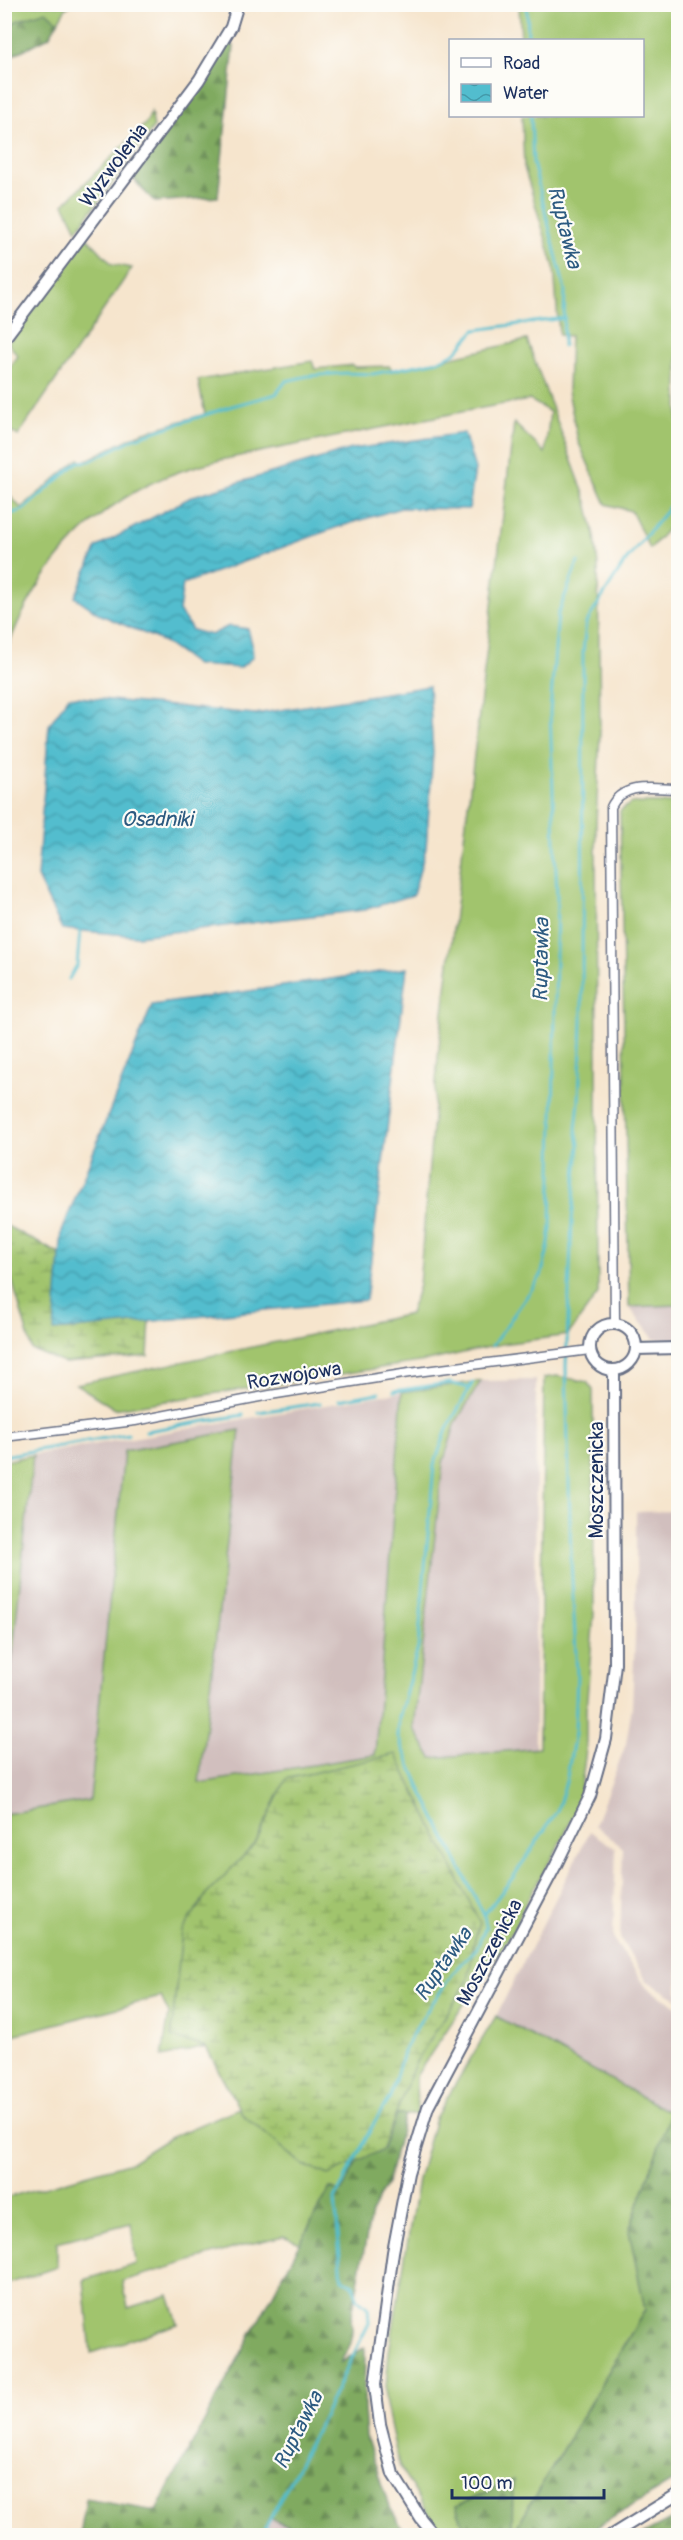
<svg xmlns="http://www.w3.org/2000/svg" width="683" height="2540" font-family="Pangolin,sans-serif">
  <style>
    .industrial { fill: #d1bfbe }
    .grass { fill: #a1c46d; stroke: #5e7a66; stroke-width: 1.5 }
    .forest { fill: url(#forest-firs); stroke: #4e6c5f; stroke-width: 1.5 }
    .wetland { fill: url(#wetland-marsh); stroke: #5e7a66; stroke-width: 1.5 }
    .water { fill: url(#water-waves); stroke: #367696; stroke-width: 1.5 }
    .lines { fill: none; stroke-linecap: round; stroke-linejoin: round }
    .stream { stroke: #52bdce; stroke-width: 3 }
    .minor-casing { stroke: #686f85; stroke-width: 11 }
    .tertiary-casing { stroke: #686f85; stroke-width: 14 }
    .minor { stroke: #fff; stroke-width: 8 }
    .tertiary { stroke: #fff; stroke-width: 10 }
    .labels { text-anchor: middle; stroke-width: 4.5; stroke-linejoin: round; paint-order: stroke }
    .street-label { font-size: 20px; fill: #1b2f5e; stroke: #fdfcf7 }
    .water-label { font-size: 21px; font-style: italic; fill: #2c5a80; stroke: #fdfcf7 }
  </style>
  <defs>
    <pattern id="forest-firs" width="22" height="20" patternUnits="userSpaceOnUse" patternTransform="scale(1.5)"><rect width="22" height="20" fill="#80aa60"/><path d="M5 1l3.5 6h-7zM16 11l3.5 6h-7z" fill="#688b52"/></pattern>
    <pattern id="wetland-marsh" width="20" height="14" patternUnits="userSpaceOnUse" patternTransform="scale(1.5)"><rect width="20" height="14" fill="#a1c46d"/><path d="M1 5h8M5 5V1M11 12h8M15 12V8" fill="none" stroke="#82a05d"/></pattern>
    <pattern id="water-waves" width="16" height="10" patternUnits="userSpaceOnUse" patternTransform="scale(1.5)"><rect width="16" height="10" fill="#52bdce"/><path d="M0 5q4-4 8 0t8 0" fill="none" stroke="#439aaa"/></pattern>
  </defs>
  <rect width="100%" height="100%" fill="#fdfcf7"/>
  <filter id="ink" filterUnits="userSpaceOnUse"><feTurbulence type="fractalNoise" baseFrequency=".0167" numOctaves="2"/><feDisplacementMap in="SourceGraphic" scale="12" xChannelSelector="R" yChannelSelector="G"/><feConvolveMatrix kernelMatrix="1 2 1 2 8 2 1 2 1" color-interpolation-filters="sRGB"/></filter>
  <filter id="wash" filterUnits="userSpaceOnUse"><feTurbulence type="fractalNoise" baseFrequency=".008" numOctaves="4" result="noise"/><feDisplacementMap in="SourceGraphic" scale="24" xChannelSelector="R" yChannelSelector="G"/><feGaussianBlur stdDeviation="1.35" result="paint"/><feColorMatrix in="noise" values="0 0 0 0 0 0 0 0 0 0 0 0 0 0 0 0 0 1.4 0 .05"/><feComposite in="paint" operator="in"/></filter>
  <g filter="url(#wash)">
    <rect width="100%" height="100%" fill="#f6e5cd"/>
    <path class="industrial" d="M678 1305V1340L654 1339 629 1307Z
      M536 1380 535 1748 432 1759 414 1728 443 1463 456 1422 481 1381Z
      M402 1392 376 1755 199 1783 240 1430 124 1452 90 1800 5 1814V1730L33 1455Z
      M678 1511V2000L646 1980 620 1938 623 1848 595 1825 626 1744 632 1707 636 1614V1512Z
      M590 1831 616 1849 613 1939 647 1988 678 2007V2087L671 2113 496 2016Z
      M269 2518 313 2535 262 2536Z"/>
    <path class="grass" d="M5 5H71L66 8 49 37 5 59Z
      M519 5H678V517L650 549 631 511 606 504 578 441 568 391 570 336 559 335 554 267 524 167 522 116H642V40H521Z
      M151 112 154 127 77 230 64 204 147 122Z
      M87 237 112 264 132 268 18 436 12 432 7 438 4 435V375L18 356 8 343Z
      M527 340 587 502 595 536 598 566 600 733 596 824 598 1294 568 1335 502 1344 432 1360 115 1409 76 1384 410 1314 419 1285 439 1046 514 423 545 453 550 412 530 400 498 405C435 417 373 429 310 442 272 450 232 456 194 467 102 493 36 566 5 655V490L21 508 79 459 83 462 141 433 205 414 198 380 312 361 315 369 353 365 354 367 390 366 392 371Z
      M631 803H678V1305L629 1307 620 811Z
      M557 1376 587 1382 593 1390 594 1614 586 1710V1750L580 1794 577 1808 559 1846 528 1898 513 1931 416 2076 417 2115H381L341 2194 330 2188 300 2243 284 2236 249 2244 123 2281 128 2308 169 2295 178 2324 91 2353 84 2280 136 2264 131 2223 57 2242V2267L5 2285V2198L131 2162 169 2138 239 2108 206 2047 162 2057 169 2014 161 1997 5 2037V1814L90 1800 124 1451 240 1430 199 1783 375 1755 402 1392 481 1381 456 1422 443 1463 414 1728 432 1758 539 1748 544 1378Z
      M33 1455 5 1730V1461Z
      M496 2016 671 2113 631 2225 645 2310 512 2535V2481L456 2506 467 2535H444L438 2529 399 2466 385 2400 389 2352 418 2180 435 2118Z"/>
    <path class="forest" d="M46 11 58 22 49 37 5 59V31L16 21Z
      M229 43 234 46 218 197 155 202 140 187 132 176 200 87Z
      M678 2091V2478L584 2535H467L456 2506 513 2480 512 2535 645 2310 629 2231Z
      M381 2115H405L387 2183 371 2213 351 2320C355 2337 348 2349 340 2363L365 2347 364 2408 366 2436 388 2504 406 2535H313L269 2518 262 2535 80 2536 86 2499 156 2511 330 2188 341 2193Z
      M678 2516V2535H642Z"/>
    <path class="wetland" d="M5 1225 63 1256 150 1318 148 1356 64 1363 32 1350 5 1256Z
      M396 1754 480 1923 475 1938 468 1981 415 2063 383 2149 329 2175 303 2165 242 2114 206 2047 171 2037 182 1931 206 1895 255 1844 286 1779Z"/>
    <path class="water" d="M464 433 475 469 469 509 401 508 335 528 183 584 179 611 192 630 211 635 229 626 248 629 252 644 253 657 240 668 196 665 162 641 101 615 75 597 97 547 193 496 352 449Z
      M429 686 433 753 426 848 413 895 364 910 137 936 62 929 37 877 49 725 69 696 255 714Z
      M407 968 366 1300 54 1331 62 1231 152 1005Z"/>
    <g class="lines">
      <path class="stream" d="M527 4 528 40
        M531 116 533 163 565 290 563 346
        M4 516 23 510 78 462 90 461 135 438 232 406 276 394 286 381 308 376 346 373 373 374 438 361 455 353 475 330 565 318
        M69 979 77 965 80 931
        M492 1346 541 1276 548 1249 551 1228 557 897 550 712 558 614 578 562
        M394 1391 450 1383 469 1388
        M339 1400 379 1393
        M258 1412 320 1403
        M146 1431 243 1415
        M4 1456 128 1434
        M484 1915 514 1876 557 1811 566 1782 575 1733 577 1674 571 1561 566 1367 572 1220 579 1145 576 1129 579 1101 582 1020 583 652 586 623 624 563 675 500
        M261 2536 317 2429 369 2323 368 2308 358 2299 353 2285 342 2279 335 2199 375 2121 390 2097 404 2049 422 2018 454 1972 477 1948 486 1926 484 1915 422 1792 398 1737 399 1718 418 1648 434 1465 447 1429 473 1382"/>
    </g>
  </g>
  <g filter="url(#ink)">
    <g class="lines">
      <defs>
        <path id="minor" d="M615 1324 611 807C623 781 655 789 678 789
          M4 1437 135 1421 270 1395 409 1373 590 1350"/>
        <path id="tertiary" d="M4 339 199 80 231 27 238 4
          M590 1347a23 23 0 1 1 46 0a23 23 0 1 1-46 0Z
          M636 1349 678 1348
          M435 2536 421 2519 393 2474 380 2424 375 2385 393 2252 408 2173 428 2107 556 1865 590 1796 606 1739 615 1664 614 1375 611 1370
          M610 2536 678 2494"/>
      </defs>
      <use href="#minor" class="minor-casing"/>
      <use href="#tertiary" class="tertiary-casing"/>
      <use href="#minor" class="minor"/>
      <use href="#tertiary" class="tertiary"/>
    </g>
  </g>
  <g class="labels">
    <g class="street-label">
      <text transform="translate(113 165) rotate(-53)" y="7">Wyzwolenia</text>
      <text transform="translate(294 1375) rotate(-9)" y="7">Rozwojowa</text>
      <text transform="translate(596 1480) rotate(-90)" y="7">Moszczenicka</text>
      <text transform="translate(489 1952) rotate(-62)" y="7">Moszczenicka</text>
    </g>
    <g class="water-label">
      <text transform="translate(565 227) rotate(76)" y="7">Ruptawka</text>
      <text x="157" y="826">Osadniki</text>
      <text transform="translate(541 960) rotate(-89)" y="7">Ruptawka</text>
      <text transform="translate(443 1964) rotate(-55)" y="7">Ruptawka</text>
      <text transform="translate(298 2430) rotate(-63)" y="7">Ruptawka</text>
    </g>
  </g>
  <rect width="683" height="2540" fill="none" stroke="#fdfcf7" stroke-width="24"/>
  <rect x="449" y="39" width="195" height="78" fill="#fdfcf7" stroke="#a3aaba" stroke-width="1.5"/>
  <rect x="461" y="58" width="30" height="9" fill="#ffffff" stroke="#a3aaba" stroke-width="1.5"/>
  <text x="503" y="69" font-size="18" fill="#1b2f5e">Road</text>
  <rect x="461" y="84" width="30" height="18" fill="url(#water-waves)" stroke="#a3aaba" stroke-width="1.5"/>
  <text x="503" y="99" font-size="18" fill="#1b2f5e">Water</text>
  <path d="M452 2489v9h152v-9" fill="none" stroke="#1b2f5e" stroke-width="3"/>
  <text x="461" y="2489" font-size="18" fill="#1b2f5e" stroke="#fdfcf7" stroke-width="4.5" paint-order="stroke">100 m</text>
</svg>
